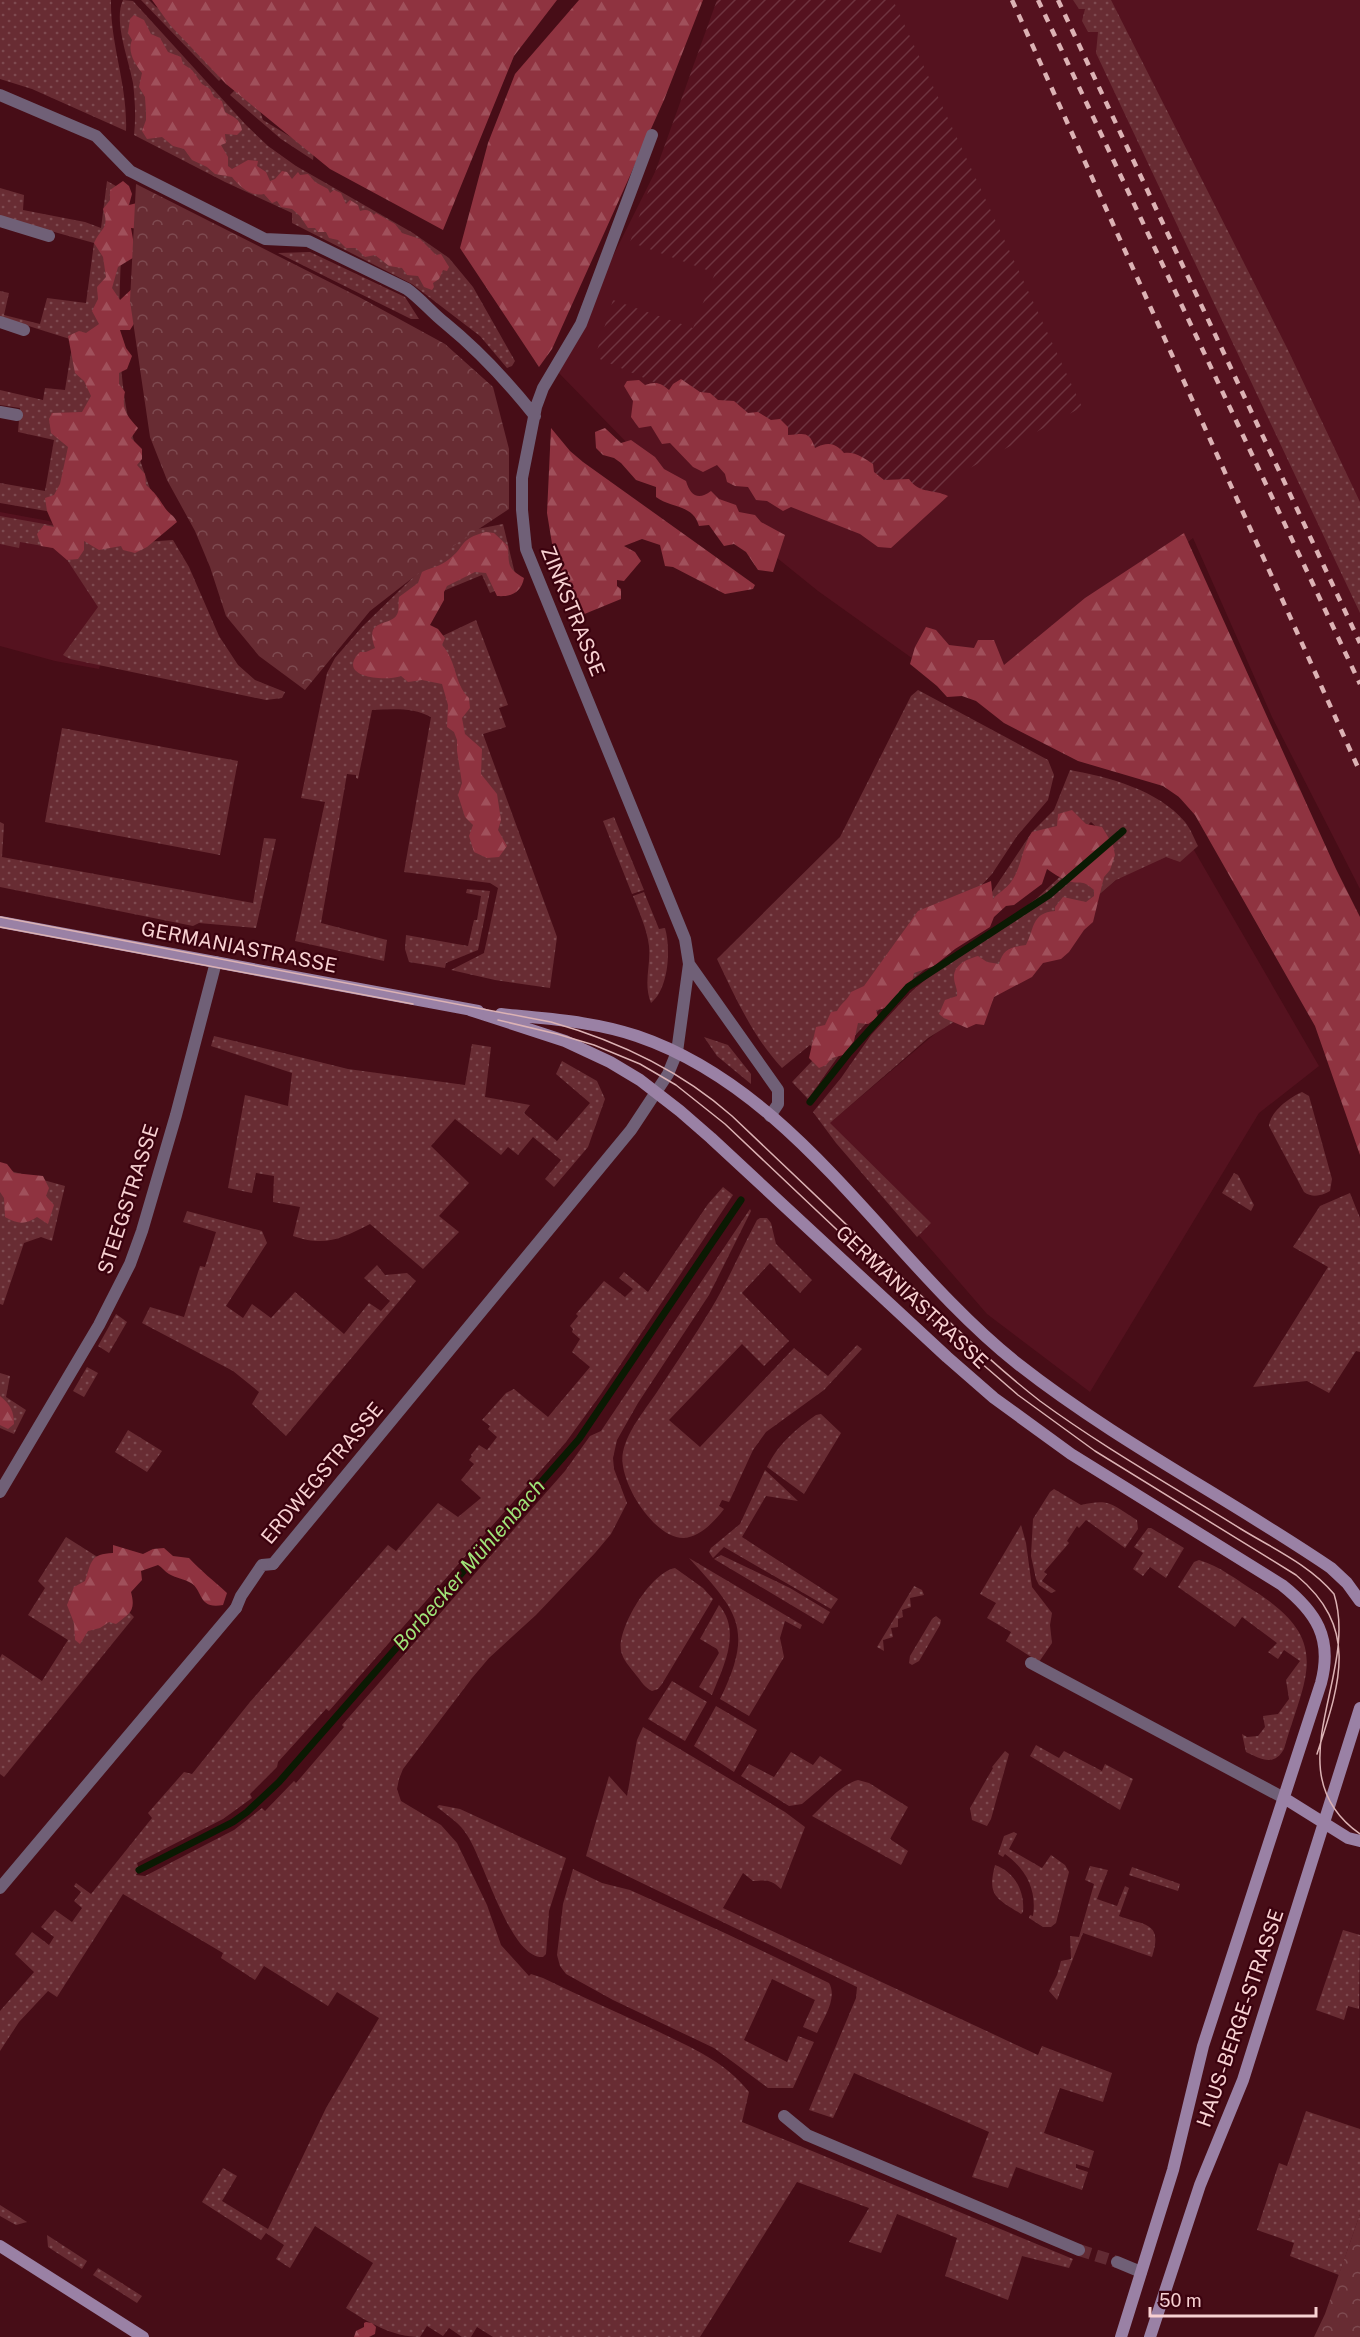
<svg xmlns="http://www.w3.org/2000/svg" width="1360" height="2337" font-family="'Public Sans',sans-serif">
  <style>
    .built { fill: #55121f }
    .industrial { fill: url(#industrial-furrows) }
    .grass { fill: url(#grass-dots) }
    .forest { fill: url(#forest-firs) }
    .park { fill: url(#park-crowns) }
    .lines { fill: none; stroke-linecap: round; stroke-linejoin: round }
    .stream { stroke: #0b1a03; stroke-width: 7 }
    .minor-tunnel { stroke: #622a33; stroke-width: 12; stroke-dasharray: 12 6; stroke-linecap: butt }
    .pedestrian { stroke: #706077; stroke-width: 12 }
    .minor { stroke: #706077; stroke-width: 12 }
    .secondary { stroke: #9a81a5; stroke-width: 12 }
    .tram { stroke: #dcb2b4; stroke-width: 1.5 }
    .rail { stroke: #dcb2b4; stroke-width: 4.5; stroke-dasharray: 8 8; stroke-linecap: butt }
    .labels { text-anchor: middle; stroke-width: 4.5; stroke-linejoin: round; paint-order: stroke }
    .street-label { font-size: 20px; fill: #f8d1d2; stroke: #3b020e }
    .water-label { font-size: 21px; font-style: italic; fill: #9fe378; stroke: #3b020e }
  </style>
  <defs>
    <pattern id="industrial-furrows" width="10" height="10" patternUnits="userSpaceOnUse" patternTransform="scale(1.5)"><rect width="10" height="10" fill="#55121f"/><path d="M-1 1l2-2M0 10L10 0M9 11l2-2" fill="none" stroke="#6e333f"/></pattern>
    <pattern id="grass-dots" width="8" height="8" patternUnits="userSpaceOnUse" patternTransform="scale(1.5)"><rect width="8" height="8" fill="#682c33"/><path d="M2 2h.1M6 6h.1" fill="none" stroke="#7e4a50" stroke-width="1.8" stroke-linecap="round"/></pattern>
    <pattern id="forest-firs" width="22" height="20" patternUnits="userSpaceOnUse" patternTransform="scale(1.5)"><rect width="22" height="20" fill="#8f3340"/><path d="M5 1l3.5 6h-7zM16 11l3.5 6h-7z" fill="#a0505b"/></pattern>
    <pattern id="park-crowns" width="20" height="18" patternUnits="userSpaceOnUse" patternTransform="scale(1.5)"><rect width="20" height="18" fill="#682c33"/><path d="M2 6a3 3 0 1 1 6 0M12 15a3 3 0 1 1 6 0" fill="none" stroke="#7e4a50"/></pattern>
  </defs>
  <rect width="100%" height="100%" fill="#470d17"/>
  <path class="built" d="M722 0H1360V889L1272 717 1193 538 1147 576 986 692 916 661 818 591 755 540 667 484 556 370 677 128Z
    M0 512 49 521 84 541 130 551 99 669 55 661 0 646Z
    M1180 826 1319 1066 1259 1113 1090 1392 987 1314 825 1127Z"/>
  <path class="industrial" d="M717 0H893L1082 407 970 468 931 500 595 357 613 300 693 328 715 273 630 242Z"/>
  <path class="grass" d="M0 0H111C110 44 128 86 126 131L32 89 0 79Z
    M123 0 133 1 246 125 268 146 296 166 413 233 449 258 473 287 515 361 512 366 507 368 480 336 412 284 292 223V213L225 182 134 135C136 118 135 100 133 83 129 60 113 21 123 0Z
    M141 0H149L156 7 163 10 188 44 198 48 221 79 219 81Z
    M1073 0H1111L1287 348 1360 502V613L1096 53 1098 32H1088L1082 21 1085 9H1079Z
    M263 62 258 105 263 120 314 151 313 160 281 139 230 95Z
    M107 181 125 191C121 262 114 336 126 407 131 437 142 466 152 494L52 512 0 503V483L45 491 54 440 18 432 20 408 0 405V390L43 400 45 388 65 390 73 340 0 317V291L9 293 4 315 40 324 47 298 86 303 94 243 0 217V188L24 195 23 210 85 222 101 228Z
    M310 252 405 297 419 319H411L278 253Z
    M0 516 144 542 173 540 189 567 219 636 238 665 255 680 285 692 282 698 266 700 70 659 63 655 98 607 60 549 20 542 19 548 0 544Z
    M503 524 517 582 490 593 482 575 419 601 436 639 476 620 508 705 499 708 506 727 483 734 557 937 550 988 495 980 451 970 484 953 498 888 490 883 404 872 431 717C413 707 392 709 372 710L358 779 356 778V775L347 774 321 923 387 940 384 961 295 941 325 802 301 798 327 673 335 658 362 627 440 551 467 531Z
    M918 690 1048 760 1054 775 1048 800 1017 836 992 874 980 887 812 1047 810 1045 782 1068C753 1037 735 997 717 959L840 837 911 696Z
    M62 728 238 761 220 855 45 822Z
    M1070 770C1109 777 1158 790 1185 822 1190 828 1194 838 1198 846L1180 862 1166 857 1116 880 1086 906 994 997 928 1038 830 1123 931 1223 917 1237 836 1143 813 1112 841 1078 871 1035 912 991 932 974 971 948 1037 898 1105 835 1091 822 1000 907 888 1000 847 1044 808 1099 792 1082 833 1039 988 898 1032 832 1054 810Z
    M614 817 644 890 632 894 603 821Z
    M0 822 4 824 2 857 253 903 264 838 276 839 256 928 199 923 193 926 0 887Z
    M467 889 490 891 478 950 446 963 445 968 409 962 405 949 406 935 468 946 474 920H477L481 896 466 893Z
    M644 892 659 929 665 928C671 948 669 989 651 1003 643 983 651 966 649 946 647 929 639 912 633 896Z
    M214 1036 348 1069 465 1085 472 1044 491 1047 485 1097 530 1105 524 1113 557 1141 590 1103 556 1074 562 1061 597 1081 605 1099 588 1147 554 1187 545 1179 561 1160 533 1137 518 1155 508 1147 501 1155 455 1119 431 1146 469 1183 439 1216 459 1232 423 1269 370 1224C340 1239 326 1247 293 1236L300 1207 273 1202 274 1176 256 1173 252 1193 228 1188 245 1095 288 1106 292 1073 211 1046Z
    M704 1037 728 1045 751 1074V1084L717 1056Z
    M1302 1092 1309 1096 1332 1179 1330 1191C1321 1196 1312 1198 1304 1192L1269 1126C1270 1112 1290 1097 1302 1092Z
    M0 1168 65 1186 52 1241 41 1237 24 1243 3 1305 0 1304Z
    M1234 1173 1238 1175 1254 1205 1251 1211 1222 1193Z
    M723 1187 733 1195 601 1394 566 1442 329 1711 326 1709 278 1762 277 1767 250 1794 252 1798 223 1819 137 1863 139 1870 136 1875 145 1876 234 1830 262 1808 265 1811 294 1781 296 1783 344 1727 342 1725 565 1471 590 1436 601 1431 750 1209 751 1211 709 1295 638 1403 617 1440 613 1458 614 1469 627 1503 611 1534 595 1553 536 1615 489 1658 472 1678 403 1769 399 1779 397 1789 401 1801 441 1825 457 1843 487 1905 501 1945 529 1976 531 1974 543 1978C580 1996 617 2012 653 2029 688 2046 725 2061 749 2092L742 2122 1073 2259 1069 2268 1022 2256 1008 2300 945 2276 957 2238 897 2214 881 2253 849 2242 869 2208 797 2182 700 2337H493L477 2327 471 2337H462L449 2328 443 2336 427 2326 420 2337C392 2337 368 2322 346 2308L373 2263 315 2226 290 2268 276 2259 284 2245 266 2233 261 2240 202 2202 223 2168 237 2176 222 2201 268 2229 326 2108 379 2018 337 1992 328 2006 264 1966 255 1980 221 1958 223 1953 123 1894 57 1997 48 1991 19 2022 0 2051V2011L34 1972 15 1954 32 1932 49 1945 54 1937 41 1927 55 1910 72 1922 82 1908 74 1901 81 1892 74 1886 76 1883 91 1894 152 1818 148 1813 184 1772 192 1774 250 1702 388 1545 396 1551 438 1503 458 1517 481 1498 461 1480 474 1464 469 1460 472 1456 471 1455 479 1445 487 1450 497 1437 488 1429 490 1426 482 1420 506 1393 514 1389 548 1417 590 1367 572 1352 580 1339 572 1332 573 1329 570 1326 578 1316 576 1314 604 1281 625 1297 633 1289 619 1278 624 1272 648 1292 708 1204Z
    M1350 1193 1360 1218V1352L1356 1351 1329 1393 1307 1381 1253 1387 1328 1267 1293 1247 1320 1206Z
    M187 1211 262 1231 267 1243 226 1306 243 1318 252 1304 271 1318 295 1292 344 1334 369 1303 381 1311 390 1301 364 1278 377 1265 385 1275 407 1273 416 1281 286 1436 252 1404 259 1392 233 1371 142 1323 150 1307 184 1317 200 1266 205 1267 216 1232 183 1222Z
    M760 1218H767L771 1223 776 1244 812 1280 800 1293 770 1263 742 1293 789 1341 764 1366 742 1344 669 1420 700 1447 794 1348 828 1376 857 1345 862 1349 824 1390 766 1432 753 1450 730 1500 729 1502 722 1500 719 1506 724 1509C715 1521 700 1537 684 1538 654 1539 617 1480 623 1452 628 1429 646 1409 659 1389 676 1363 694 1337 711 1309 728 1281 741 1250 757 1220Z
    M116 1314 127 1322 109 1353 98 1346Z
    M87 1367 98 1373 84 1397 73 1391Z
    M0 1373 10 1376 6 1397 26 1410 14 1434 0 1428Z
    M821 1414 841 1433 804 1494 767 1467C779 1443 795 1430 816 1415Z
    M128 1430 162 1451 147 1472 115 1452Z
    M765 1470 798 1501 766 1496 742 1537 838 1599 831 1609 724 1547 713 1558 709 1552 711 1548 740 1524Z
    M1054 1489 1081 1505C1111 1498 1112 1505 1137 1520L1138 1529 1125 1548 1086 1520 1079 1528 1077 1526 1067 1541 1069 1543 1044 1572 1047 1574 1042 1581 1056 1591 1051 1593 1039 1585 1036 1579 1031 1556 1033 1519 1050 1492Z
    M1021 1525 1026 1543 1032 1587 1052 1613 1050 1625 1052 1643 1039 1662 1006 1641 1011 1632 987 1618 996 1603 980 1594Z
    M1148 1528H1151L1184 1548 1166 1578 1150 1567 1143 1576 1133 1569 1143 1553 1134 1547Z
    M66 1537 107 1563 121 1604 134 1617 4 1777 0 1774V1658L2 1654 42 1681 68 1640 28 1615 45 1588 38 1581Z
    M721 1555 790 1588 830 1612 823 1624 714 1559Z
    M689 1558 802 1625 800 1629 785 1621 780 1638 784 1657 749 1716 720 1699C755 1628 737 1611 689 1558Z
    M1199 1560C1220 1566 1238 1581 1256 1592 1333 1642 1305 1676 1284 1749 1274 1767 1261 1759 1246 1752L1242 1734 1247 1737 1258 1736 1265 1727 1263 1716 1278 1714 1289 1699 1286 1680 1300 1661 1284 1650 1278 1659 1268 1652 1277 1643 1242 1617 1235 1627 1178 1587 1194 1562Z
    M675 1568 703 1588 713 1599 662 1684 658 1689 652 1691C645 1688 641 1681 636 1675 630 1667 623 1660 621 1651 617 1628 651 1572 675 1568Z
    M914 1586 922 1590 924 1595 910 1598 911 1607 902 1610 903 1617 898 1619V1627L891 1628 893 1637 883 1640 884 1651 877 1647Z
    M719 1605C742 1632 723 1667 712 1695L699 1687 719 1653 717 1649 700 1639Z
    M936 1616 941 1620 940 1625 919 1661 912 1665 909 1663 910 1656 932 1619Z
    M672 1681 707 1702 685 1741 648 1719Z
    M716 1706 757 1730 734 1772 694 1746Z
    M643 1727 785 1812 805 1827 781 1889C771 1879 766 1880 753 1881L743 1873 723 1908 1038 2055 1042 2046 1112 2073 1103 2102 1060 2088 1044 2133 1094 2151 1089 2168 1076 2164V2168L1088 2172 1082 2190 1016 2167 1008 2188 972 2177 989 2132 854 2073 833 2118 809 2110 856 1998 857 1987 586 1856 609 1776 627 1796 637 1740Z
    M1036 1745 1059 1758 1064 1751 1102 1771 1105 1764 1131 1778 1133 1779 1120 1810 1030 1756Z
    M1005 1751 1009 1754 991 1819 987 1826 972 1820 970 1808 993 1768 992 1767Z
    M791 1752 813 1765 820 1756 842 1770 802 1804 789 1806 741 1776 749 1764 774 1777Z
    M858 1780 869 1783 908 1807 890 1839 908 1851 901 1865 812 1816C825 1804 840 1785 858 1780Z
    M439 1805 460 1809 566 1858 549 1911 546 1954 543 1957C510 1959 485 1862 467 1835 460 1823 448 1816 437 1807Z
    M1014 1832 1017 1834 1009 1849 1042 1868 1051 1855 1065 1865 1069 1872 1056 1923 1051 1927H1043L1029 1918 1030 1915 1033 1916C1037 1890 1026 1869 1005 1854L1003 1857 998 1854 1004 1836Z
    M995 1865C1015 1872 1025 1892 1023 1912L1021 1914C996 1898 987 1896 995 1865Z
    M1090 1866 1108 1870 1097 1899 1117 1906 1125 1886 1129 1888 1119 1916C1146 1926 1163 1922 1152 1957L1083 1933 1057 2000 1049 1991 1057 1975 1061 1961 1071 1959 1070 1936 1079 1937 1094 1884 1085 1880Z
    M1132 1867 1180 1884 1178 1891 1129 1875Z
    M573 1869 602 1883 630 1890 727 1934 829 1983C838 1998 823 2019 817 2033L803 2027 815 2000 772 1979 744 2040 787 2062 798 2036 814 2042 793 2088H768L714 2048 613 2000 566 1974 560 1966 557 1955 563 1904Z
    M1343 1930 1360 1935 1359 2009 1348 2006 1344 2020 1316 2010Z
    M1306 2111 1360 2129V2214L1339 2275 1290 2256 1294 2243 1257 2230 1279 2163 1287 2166Z
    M0 2205 27 2222 16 2225 0 2216Z
    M47 2235 87 2261 82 2269 48 2247Z
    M98 2268 142 2296 137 2303 93 2275Z"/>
  <path class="forest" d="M152 0H557L514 56 443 230 330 169 226 84 170 25Z
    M579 0H703L664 100 552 349 539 367 460 248 488 143 515 74Z
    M134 15 144 20 151 34 160 38 168 52 181 57 183 64 192 70 202 84 210 89 214 97 222 101 225 112C233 117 240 118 242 130L237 135 225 134 226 143 221 145 228 157V166L232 169 248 160 258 161 257 166 266 172 270 181 275 179 282 171 287 172 292 179 298 172 300 175 308 174 315 182 328 189 330 193 334 190 341 193 346 204 350 200 358 205 360 211C366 209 370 210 374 215L376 213 395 224 402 233 420 239 436 255 441 254 449 267 447 271 443 270 439 279 433 283 434 287 432 290 424 287 418 276 407 275 402 268 389 266 375 255 365 257 356 248H346L338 240 329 238 326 232H318L315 228H308L300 216 292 209 281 207 277 201 272 203 264 194C251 197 240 187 232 177L215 174 207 167 192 160 184 149 173 146 162 137 147 139 142 131 146 120V112L145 97 139 87 142 73C135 64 127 52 132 40L128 33 130 19Z
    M123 181 129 186 132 194 129 205 137 203 140 229 131 228 136 256 118 267 112 288 120 300 136 285 137 319 130 330H120L126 348 132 356 127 369 119 373V384L125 392C121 409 127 416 138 428L131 438 142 449V459L137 465 145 474 146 485C157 495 157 496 165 508 169 514 174 515 177 522L147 547 135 553 123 550 121 546 99 550 84 541V550L78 559 67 560 53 548 41 546 37 534 44 525 54 527 47 511 45 498 54 495 60 484 68 447 51 433 49 419 52 413 82 412 91 396 84 381 75 373 68 336 79 331 86 333 99 324 92 311 98 299 97 287 106 277 103 257 94 243C101 227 110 229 103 209L110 200V190Z
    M681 379 700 392 710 393 718 400 734 401 748 413 758 412 771 420 780 419 788 427V435C804 434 809 430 815 448 827 442 835 442 844 453 855 451 864 458 873 464L874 472 884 480 909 479C919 494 934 489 948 496L891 548 878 547 860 534 791 507 783 511 767 501 756 500 748 487 735 486 727 482 725 474 717 465 703 472 693 467 670 443 662 444 651 426 639 428 631 417 633 401 624 386 627 381 639 380 645 385C656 381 661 383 669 390L673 384Z
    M551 428 570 451 583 462 755 585 753 589 725 594 673 567 665 566 660 545 642 539 624 546 635 552 641 561 624 581 617 580V586L621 589V599L582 615 573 592 555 562 547 513Z
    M605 428 621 443 631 440 655 457 664 469 686 481C690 495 698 501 711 491L719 499 736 505 739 512 755 515 761 522 785 535 773 572 758 570 746 552 734 544 724 546 709 525 699 526C693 504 670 508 656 497V487L636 480 621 463 614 458 603 455 596 448 595 432Z
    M486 532 494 533 508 546C509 565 507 568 524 578 521 593 511 597 497 596L486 573 475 572 447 586 444 592V600L430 625 438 629 445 638 442 645C457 661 454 684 469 698L470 708 462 718 465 734 482 749 481 774 497 794 501 820 498 830 507 846 499 857 487 858 474 852 469 836 473 825 465 817 458 795 462 783 457 751V740L454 732 447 727 448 705 442 684 422 680 408 682 401 676C384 682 335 677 360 652H366L375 648C363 615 393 629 398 612 399 608 398 602 399 597L418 583 422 572C430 568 441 566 448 560 466 547 458 539 486 532Z
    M1184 533 1336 869 1360 917V1155L1315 1026 1195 815 1179 797 1163 786 1078 761 1004 723 976 701 962 696 947 697 937 686 910 664 915 647 926 627 936 630 949 645 974 648 978 640H994L1004 665 1085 598Z
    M1072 810 1086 824 1102 827 1113 845 1115 855 1110 870 1104 877 1093 922 1084 930 1069 952 1061 959 1043 963 1032 977 994 997 984 1025 976 1024 967 1028 944 1018 939 1014 945 1000 957 996C958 989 954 984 954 977 954 964 968 959 978 956L987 962 999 964C1003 949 1011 947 1026 945 1035 928 1031 913 1055 911V907L1063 897 1086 902 1094 896V890C1081 878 1080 885 1068 881 1060 878 1054 874 1047 869L1042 884 1014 905 1006 906 994 917 990 927 955 949 934 966 914 973C911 992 896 1008 876 1010L878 1017 868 1024 858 1023 854 1041 843 1055 832 1058 826 1065 819 1068 809 1058 816 1027 825 1025 831 1012 837 1011C841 1003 848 1000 851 992L864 986 918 911 991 881 993 899C998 893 1006 889 1011 882 1022 867 1022 847 1032 832L1057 826 1058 814Z
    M0 1162 7 1164 14 1173 43 1176 49 1188 46 1196 54 1205 48 1224 37 1217C25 1225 18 1224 5 1217L4 1198 0 1192Z
    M0 1396C10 1404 14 1411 14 1424L8 1429 0 1425Z
    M113 1545 143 1554 153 1549 164 1548 173 1556 189 1558C201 1571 214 1581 227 1593L223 1605C198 1610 203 1590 191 1583 185 1579 175 1578 169 1574 165 1572 162 1567 158 1565L141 1571 142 1580 131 1592C136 1611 130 1613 116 1624L109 1622 100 1628 88 1631 80 1644 75 1640 74 1623 67 1605 74 1587 85 1581C92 1561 90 1554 113 1553Z
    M366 2322 372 2323 376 2327 375 2334 369 2337H354L356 2331 364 2327V2323Z"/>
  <path class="park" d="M136 184 359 297 445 344 493 387 509 449V509L456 544 370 611 305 690 259 656 226 616 210 567 195 531 167 480 150 437 130 301Z
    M1360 2214V2337H1314L1325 2314Z"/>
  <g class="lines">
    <path class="stream" d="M810 1102 848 1054 908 987 1049 895 1123 831
      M139 1870 233 1822 247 1812 279 1782 579 1439 741 1200"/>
    <path class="minor-tunnel" d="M1079 2250 1117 2262"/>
    <path class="pedestrian" d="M236 1608 241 1596 262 1565 273 1564"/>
    <path class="minor" d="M0 95 96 136 130 171 265 239 308 241 407 289C421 299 431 312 445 323 478 350 508 382 535 416
      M0 221 49 236
      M0 322 24 330
      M0 412 17 415
      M689 964 778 1090V1104L770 1116
      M0 1492 99 1325 130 1264 142 1231 176 1115 216 962
      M273 1564 631 1130 668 1074 677 1052 689 964 685 939 526 549 522 510V478L536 407 543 388 581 324 652 135
      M1031 1663 1284 1798
      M0 1888 236 1608
      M784 2116 807 2135 1079 2250
      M1117 2262 1141 2272"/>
    <path class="secondary" d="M0 922 478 1011
      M470 1010 565 1041 610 1062 640 1080 680 1111 711 1138 947 1357 994 1398 1071 1454 1282 1585C1316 1612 1333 1638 1321 1683L1203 2046 1173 2170 1121 2337
      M501 1014C547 1019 593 1021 637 1036 799 1091 889 1262 1018 1364 1116 1441 1228 1498 1331 1568L1347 1583 1360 1601
      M1284 1798 1348 1838 1360 1841
      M0 2246 143 2337
      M1150 2337 1200 2185 1243 2080 1360 1708"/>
    <path class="tram" d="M0 917 551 1022C618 1041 679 1069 732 1116 789 1170 845 1223 901 1277 947 1319 991 1363 1040 1401 1104 1448 1174 1487 1241 1529 1272 1548 1310 1565 1334 1594 1360 1676 1272 1772 1360 1834
      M0 927 413 1004
      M498 1020 557 1034 594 1045 640 1064 676 1085 725 1124 943 1330 1018 1395 1095 1451 1296 1575C1360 1628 1340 1683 1317 1754"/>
    <path class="rail" d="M1012 0 1360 772
      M1038 0 1360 684
      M1058 0 1360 643"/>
  </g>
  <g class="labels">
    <g class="street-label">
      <text transform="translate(573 611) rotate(68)" y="7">ZINKSTRASSE</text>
      <text transform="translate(239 947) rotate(11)" y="7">GERMANIASTRASSE</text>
      <text transform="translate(128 1199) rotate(-72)" y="7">STEEGSTRASSE</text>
      <text transform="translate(912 1297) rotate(43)" y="7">GERMANIASTRASSE</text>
      <text transform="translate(322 1473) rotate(-50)" y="7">ERDWEGSTRASSE</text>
      <text transform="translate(1240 2018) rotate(-71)" y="7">HAUS-BERGE-STRASSE</text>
    </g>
    <g class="water-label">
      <text transform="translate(469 1565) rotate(-49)" y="7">Borbecker Mühlenbach</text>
    </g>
  </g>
  <path d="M1150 2307v9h166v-9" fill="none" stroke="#f8d1d2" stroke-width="3"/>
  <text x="1159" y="2307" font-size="18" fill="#f8d1d2" stroke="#3b020e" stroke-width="4.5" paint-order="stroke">50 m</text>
</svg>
